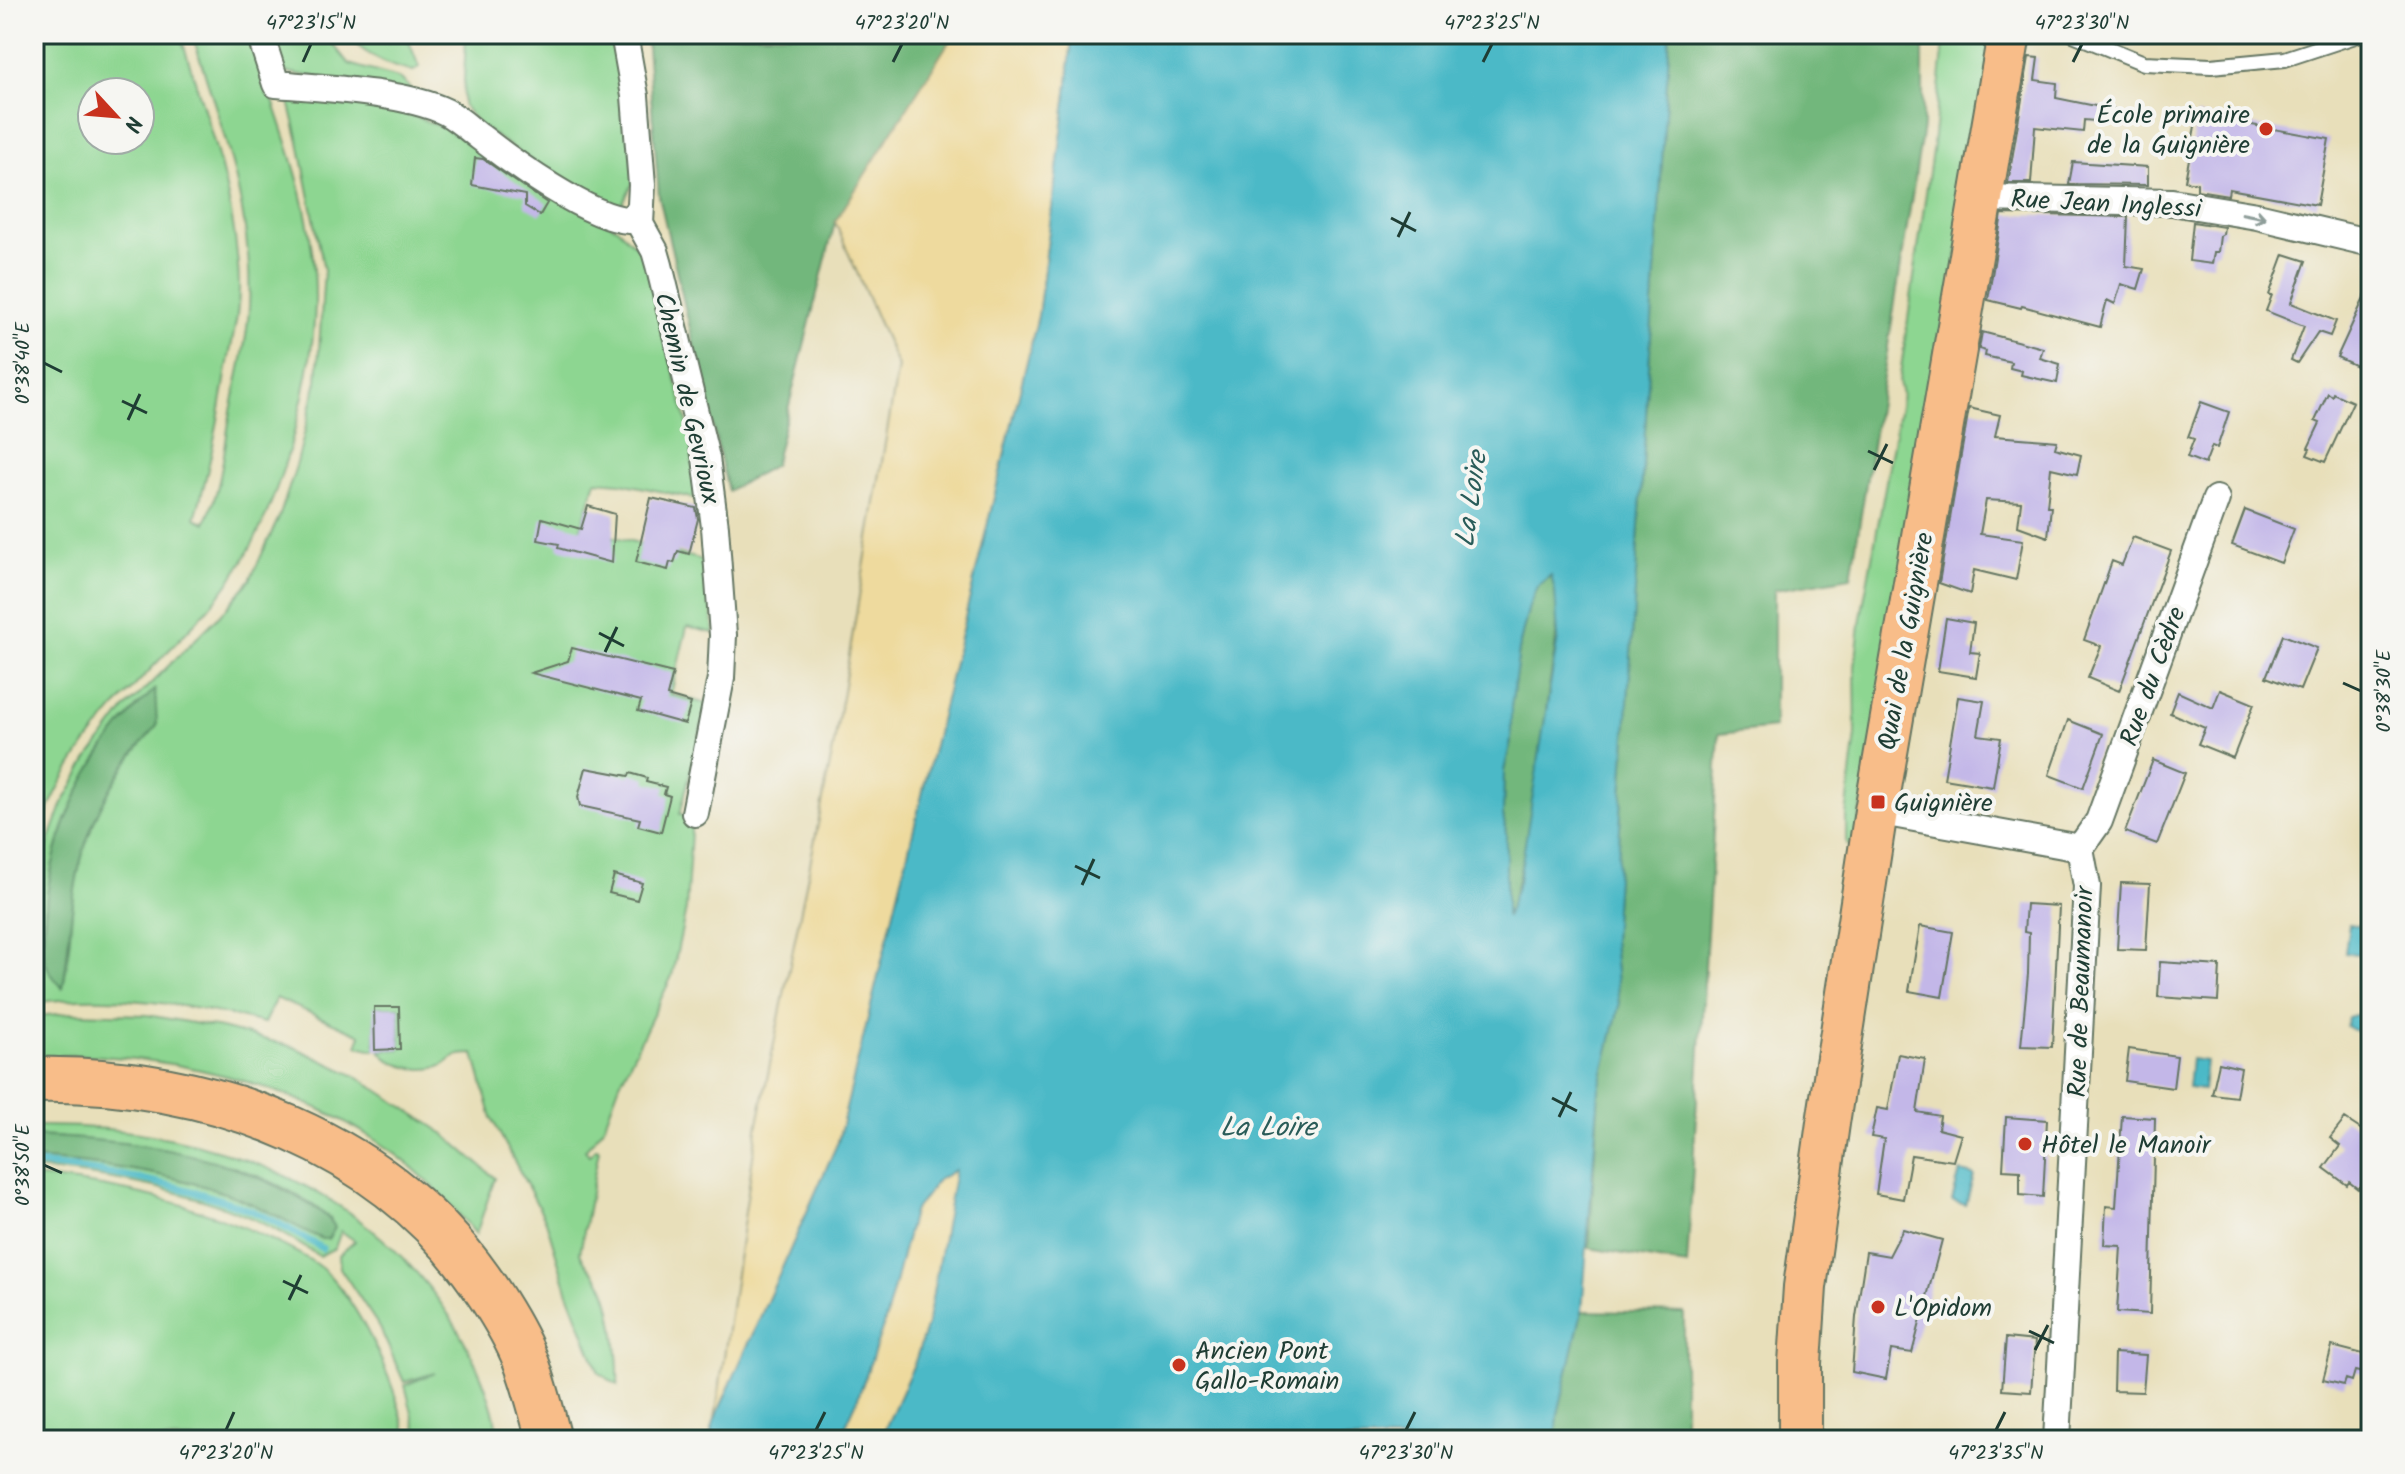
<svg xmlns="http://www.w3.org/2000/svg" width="2405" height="1474" font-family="Kalam,sans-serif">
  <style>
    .green { fill: #8dd691; stroke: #568a62; stroke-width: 2; fill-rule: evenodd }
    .forest { fill: #72b77b; stroke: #487a58; stroke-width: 2 }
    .sand { fill: #eeda9e; stroke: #868c69; stroke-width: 2 }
    .water { fill: #4cb9c7; stroke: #367b7e; stroke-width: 2; fill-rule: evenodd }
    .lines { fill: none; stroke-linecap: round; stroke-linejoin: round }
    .stream { stroke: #4cb9c7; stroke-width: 7 }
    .building { fill: #c3b7e8 }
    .lane-casing { stroke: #657663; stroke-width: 18 }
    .street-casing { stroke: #657663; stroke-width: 30 }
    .primary-casing { stroke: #657663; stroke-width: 46 }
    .highway-casing { stroke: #657663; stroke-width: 48 }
    .lane { stroke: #fff; stroke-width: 14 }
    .street { stroke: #fff; stroke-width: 26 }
    .primary { stroke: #f8bd89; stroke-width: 42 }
    .highway { stroke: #f8bd89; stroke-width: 44 }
    .oneway { stroke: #8f9e9a }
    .ticks { fill: none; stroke: #1f3d34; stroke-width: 3 }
    .poi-dot { fill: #c8321e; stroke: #f6f6f2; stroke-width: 3 }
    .labels { text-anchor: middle; stroke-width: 8; stroke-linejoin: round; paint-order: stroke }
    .poi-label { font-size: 26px; fill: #1f3d34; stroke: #f6f6f2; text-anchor: start }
    .street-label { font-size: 26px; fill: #1f3d34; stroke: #f6f6f2 }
    .water-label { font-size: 28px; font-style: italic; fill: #2a5c59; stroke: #f6f6f2 }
    .neatline { fill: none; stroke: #1f3d34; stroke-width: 3 }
    .ticks-label { font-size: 20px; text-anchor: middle; fill: #1f3d34 }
  </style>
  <rect width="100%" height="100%" fill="#f6f6f2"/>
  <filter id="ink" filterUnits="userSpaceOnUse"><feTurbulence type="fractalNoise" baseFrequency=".0125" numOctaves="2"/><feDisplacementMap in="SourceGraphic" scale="16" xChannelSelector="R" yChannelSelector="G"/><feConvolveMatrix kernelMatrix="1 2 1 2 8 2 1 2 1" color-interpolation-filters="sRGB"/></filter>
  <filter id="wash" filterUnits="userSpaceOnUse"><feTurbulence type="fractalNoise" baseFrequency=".006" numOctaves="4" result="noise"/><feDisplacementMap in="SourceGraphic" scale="32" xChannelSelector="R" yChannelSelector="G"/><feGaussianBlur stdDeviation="1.8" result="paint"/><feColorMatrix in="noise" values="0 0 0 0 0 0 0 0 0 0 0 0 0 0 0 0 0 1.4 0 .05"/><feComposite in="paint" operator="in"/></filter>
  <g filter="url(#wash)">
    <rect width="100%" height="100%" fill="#e8dfba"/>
    <path class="green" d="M34 34H180C206 115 236 197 239 283 240 312 232 340 227 368 219 418 210 469 195 518L205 523C221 490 224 451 230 416 237 380 247 344 249 307 254 213 221 123 192 34H250C279 120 317 210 315 303 314 356 302 407 287 457 269 515 247 566 206 611 138 686 58 750 34 854ZM92 92H140V140H92Z
      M270 34H325L349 64 401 79 410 88 407 94 282 71Z
      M345 34H406L419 67 414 71C388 68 363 53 345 34Z
      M466 34H619L634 181 620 208 584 197 479 125 463 105Z
      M1945 34H1996L1855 844H1846V816L1856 735 1855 666 1861 617 1902 395 1899 382 1933 144Z
      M310 92 404 112V114L417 117 444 128 617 228 644 254 692 442V461L702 500 621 483 596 481 581 528 707 561 714 633 687 627 671 694 707 704 680 814 692 817 686 909 672 976 620 1083 603 1129 585 1150 589 1155 596 1148 599 1149 580 1253C585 1267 600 1275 605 1290 614 1312 619 1361 618 1385L599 1373 567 1290 546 1221 492 1119 474 1054C468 1054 459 1054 455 1057 448 1060 446 1065 439 1067 420 1072 390 1067 380 1050L400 1049 399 1007H375V1050L357 1046 361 1035 276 998 264 1023C187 1004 112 992 34 1003V898L42 860 63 803 87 760 125 709 228 607 250 580 280 515 297 463 317 381 324 270 299 142 288 97ZM139 704 157 725C112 775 83 829 74 896 69 926 71 958 62 988 56 976 45 962 42 950 40 939 44 924 45 913 52 830 85 766 139 704Z
      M73 1013 147 1015 221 1028 294 1047 358 1077 443 1133 495 1178 476 1234C451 1204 425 1176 394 1153 301 1083 149 1047 34 1057V1016Z
      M34 1126C218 1123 406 1196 481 1376 490 1397 495 1418 501 1440H419L405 1385 435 1373 404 1382 380 1328 340 1268 339 1255 355 1241 341 1231 335 1248 319 1256C303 1247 288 1236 272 1228 200 1191 114 1176 34 1169V1159C106 1164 184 1174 250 1203 275 1214 298 1227 322 1239H328L331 1219C255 1154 130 1141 34 1136Z
      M34 1177C123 1186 193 1202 274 1241 293 1251 315 1260 330 1276 365 1314 398 1390 407 1440H34Z"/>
    <path class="forest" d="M646 34H954L835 222 774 465 728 491 659 196Z
      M1670 34H1923V127L1851 577 1774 590V728L1719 734 1687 1265 1589 1248 1599 1089 1619 1006 1613 940Z
      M1552 575C1563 624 1553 655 1547 703 1538 776 1529 851 1506 921V833L1503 814 1504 771 1511 741V707L1520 643 1529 606 1537 586Z
      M155 689 157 726C112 775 83 829 74 896 69 927 68 957 63 988 38 964 42 947 45 915 52 827 91 749 155 689Z
      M34 1136C125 1140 217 1150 297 1197 311 1206 326 1212 335 1227L328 1239H322C298 1228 275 1214 250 1203 184 1174 106 1164 34 1159Z
      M1582 1311 1684 1313V1440H1556L1558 1414Z"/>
    <path class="sand" d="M954 34H1072L1068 85 1038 316 838 1142 715 1419 757 1129 834 744 898 367 835 222Z
      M956 1170 928 1321 915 1362 880 1440H839L856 1403 886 1318 913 1212 938 1179Z"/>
    <path class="water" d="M1072 34H1670L1613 940 1619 1006 1599 1089 1582 1311 1558 1414 1556 1440H880L915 1362 928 1321 955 1170 938 1180 913 1212 886 1318 856 1403 839 1440H709L715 1419 838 1142 1038 316 1068 85ZM1551 575 1555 591 1558 637 1519 881 1506 918V833L1503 814 1504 771 1511 741V707L1520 643 1529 606 1537 586Z
      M2349 924 2363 926 2360 954 2345 953Z
      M2363 1013 2371 1014V1037C2359 1029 2356 1034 2346 1026L2348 1017Z
      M2191 1059 2206 1061 2203 1090 2188 1088Z
      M1960 1172 1974 1175 1966 1205 1952 1201Z"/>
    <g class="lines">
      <path class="stream" d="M34 1164C104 1170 173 1182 239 1206 268 1216 295 1233 322 1248"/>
    </g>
    <g id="blocks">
      <path class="building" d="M2029 57 2038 58 2035 80 2057 83 2056 98 2120 111 2118 123 2084 120 2083 132 2035 127 2031 183H2008Z
        M2197 115 2329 139 2317 205 2229 189 2228 195 2197 190V183L2185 181Z
        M475 158 483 159 547 203 540 215 525 206V195L472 185Z
        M2073 162 2148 167V185L2069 184Z
        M2002 214 2128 217 2126 266 2144 269 2138 289 2121 284 2115 304 2107 300 2100 327 2022 306 2021 308 1988 300Z
        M2193 222 2224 227 2223 234 2220 236 2218 252H2214L2212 264 2189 261Z
        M2284 254 2306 261 2291 303 2336 321 2330 336 2318 332 2297 363 2291 360 2304 326 2266 311 2272 295H2269Z
        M2371 283V373L2337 357Z
        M1982 332 2043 348 2040 358 2060 364 2057 383 2021 375 2022 371 2010 368 2011 362 1985 356 1986 351 1979 349Z
        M2328 393 2332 396 2333 393 2353 402 2325 462 2307 455 2310 449 2308 448 2320 423 2315 421Z
        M2201 402 2229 412 2217 448 2212 446 2205 464 2187 457 2194 439 2188 437Z
        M1969 408 2000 415 1995 436 2057 441 2055 448 2081 455 2077 474 2051 468 2047 506H2051L2048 537 2018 526 2021 502 1986 500 1980 534 2023 540 2016 580 1974 570 1970 594 1939 583Z
        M651 498 696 508 698 519 689 554 678 551 674 563 670 562 668 570 636 562Z
        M588 506 615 514 612 563 558 548 559 544 538 540 542 518 581 529Z
        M2245 510 2294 529 2281 563 2232 545Z
        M2133 537 2171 551 2119 691 2088 678 2101 646 2084 640 2112 561 2122 565Z
        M1946 618 1974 623 1970 652 1980 653 1976 677 1938 671Z
        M2283 635 2317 648 2300 690 2266 677Z
        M572 648 673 673 667 696 691 703 685 724 638 711 641 701 531 673 568 661Z
        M2220 690 2254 704 2233 758 2198 744 2205 728 2170 713 2178 692 2213 708Z
        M1958 697 1984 701 1978 735 2001 738 1993 787 1944 779Z
        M2068 720 2103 734 2083 788 2049 775Z
        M2153 760 2185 773 2157 844 2125 832Z
        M586 768 629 776 630 773 647 778 646 782 666 787 664 794 670 796 661 832 638 826 640 819 580 806 578 797Z
        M614 875 642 883 637 900 609 893Z
        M2121 883 2150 884 2146 950 2117 949Z
        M2026 904 2059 906 2052 1047 2021 1046 2028 974 2029 933 2024 932Z
        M1920 926 1953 932 1942 997 1909 991Z
        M2160 962 2220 966 2218 1001 2158 997Z
        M374 1007H399L400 1049 375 1050Z
        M2129 1049 2177 1056 2173 1088 2125 1081Z
        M1898 1054 1925 1059 1917 1112 1940 1116 1938 1129 1961 1135 1953 1161 1911 1155 1903 1199 1876 1194 1884 1139 1871 1137 1877 1108 1888 1110Z
        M2219 1063 2241 1068 2236 1097 2212 1094Z
        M2122 1116 2155 1118 2150 1314 2117 1312 2121 1246 2104 1245 2106 1206 2116 1207Z
        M2006 1117 2047 1120 2043 1197 2020 1195V1171L2003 1170Z
        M2345 1119 2371 1136V1173L2358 1189 2349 1182 2347 1185 2324 1168 2340 1146 2330 1138Z
        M1903 1229 1942 1240 1912 1353 1891 1350 1886 1379 1852 1372 1856 1317 1866 1252 1889 1256Z
        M2006 1338 2035 1341 2031 1392 2002 1390Z
        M2332 1346 2371 1356V1375L2355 1371 2352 1381 2346 1379 2344 1385 2323 1380Z
        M2114 1353 2146 1355 2143 1392 2113 1391Z"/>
    </g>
  </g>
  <g filter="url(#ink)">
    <use href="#blocks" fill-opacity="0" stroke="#657663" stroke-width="2"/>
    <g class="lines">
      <defs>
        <path id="lane" d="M2073 34 2144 63 2211 66 2285 59 2361 34"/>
        <path id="street" d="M260 34 276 84C322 88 405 92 446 112 459 119 468 128 480 137 512 162 591 219 629 220L640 211
          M624 34 635 96 642 185 640 224 655 251 659 265 706 458 715 527 723 635 721 678 695 813
          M1981 198 2172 202 2257 216 2371 243
          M1876 811 2080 848 2087 886 2057 1440
          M2080 848 2099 821 2216 499"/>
        <path id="primary" d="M1800 1440V1363L1805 1287 1828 1123 1876 811 2009 34"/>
        <path id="highway" d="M34 1080C210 1076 391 1142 490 1295 503 1315 516 1336 525 1359 535 1385 542 1413 549 1440"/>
      </defs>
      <use href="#lane" class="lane-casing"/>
      <use href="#street" class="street-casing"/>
      <use href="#primary" class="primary-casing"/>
      <use href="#highway" class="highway-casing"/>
      <use href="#lane" class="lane"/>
      <use href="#street" class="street"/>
      <use href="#primary" class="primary"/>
      <use href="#highway" class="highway"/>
    </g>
    <defs><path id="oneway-shaft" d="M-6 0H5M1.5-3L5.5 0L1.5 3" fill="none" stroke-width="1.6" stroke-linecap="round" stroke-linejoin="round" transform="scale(2)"/></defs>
    <use class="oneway" href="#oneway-shaft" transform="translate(2254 216) rotate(11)"/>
  </g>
  <path class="ticks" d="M303 62 311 44M893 62 902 44M1483 62 1492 44M2073 62 2082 44M1391 218 1416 231M1398 237 1410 212M44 363 62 372M122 401 147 413M128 420 140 394M1868 451 1893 463M1874 470 1887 444M599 633 624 646M605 652 617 627M2343 683 2361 691M1075 866 1100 878M1082 885 1094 859M1552 1098 1577 1111M1559 1117 1571 1092M44 1165 62 1173M283 1281 308 1293M289 1300 301 1275M2029 1331 2054 1343M2035 1350 2048 1325M226 1430 234 1412M816 1430 825 1412M1406 1430 1415 1412M1996 1430 2005 1412"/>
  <g class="poi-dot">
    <circle cx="2266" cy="129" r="8"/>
    <rect x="1870" y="794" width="16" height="16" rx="4"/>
    <circle cx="2025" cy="1144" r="8"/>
    <circle cx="1878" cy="1307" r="8"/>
    <circle cx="1179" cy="1365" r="8"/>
  </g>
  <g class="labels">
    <g class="poi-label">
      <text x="2250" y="123" text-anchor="end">École primaire<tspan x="2250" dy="30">de la Guignière</tspan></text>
      <text x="1894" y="811">Guignière</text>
      <text x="2041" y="1153">Hôtel le Manoir</text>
      <text x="1894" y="1316">L'Opidom</text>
      <text x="1195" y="1359">Ancien Pont<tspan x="1195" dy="30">Gallo-Romain</tspan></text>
    </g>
    <g class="street-label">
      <text transform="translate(2106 203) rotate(3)" y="9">Rue Jean Inglessi</text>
      <text transform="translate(688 398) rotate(77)" y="9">Chemin de Gevrioux</text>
      <text transform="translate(1905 641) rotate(-80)" y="9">Quai de la Guignière</text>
      <text transform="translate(2152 676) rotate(-70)" y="9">Rue du Cèdre</text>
      <text transform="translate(2080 992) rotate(-88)" y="9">Rue de Beaumanoir</text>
    </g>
    <g class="water-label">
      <text transform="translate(1470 499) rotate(-82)" y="10">La Loire</text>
      <text x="1268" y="1136">La Loire</text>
    </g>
  </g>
  <rect width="2405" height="1474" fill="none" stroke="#f6f6f2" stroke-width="88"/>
  <g transform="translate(116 116) rotate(116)"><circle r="38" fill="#f6f6f2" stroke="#a0aca6" stroke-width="2"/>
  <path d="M0-6L14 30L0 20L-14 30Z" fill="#c8321e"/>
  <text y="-12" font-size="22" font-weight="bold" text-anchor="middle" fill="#1f3d34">N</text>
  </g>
  <rect x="44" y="44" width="2317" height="1386" class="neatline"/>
  <g class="ticks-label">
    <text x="311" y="29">47°23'15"N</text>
    <text x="902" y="29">47°23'20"N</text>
    <text x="1492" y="29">47°23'25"N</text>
    <text x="2082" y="29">47°23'30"N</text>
    <text transform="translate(22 363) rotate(-90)" y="7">0°38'40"E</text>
    <text transform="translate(2383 691) rotate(-90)" y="7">0°38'30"E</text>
    <text transform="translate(22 1165) rotate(-90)" y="7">0°38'50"E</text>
    <text x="226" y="1459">47°23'20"N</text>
    <text x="816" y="1459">47°23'25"N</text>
    <text x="1406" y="1459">47°23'30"N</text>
    <text x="1996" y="1459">47°23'35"N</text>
  </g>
</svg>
